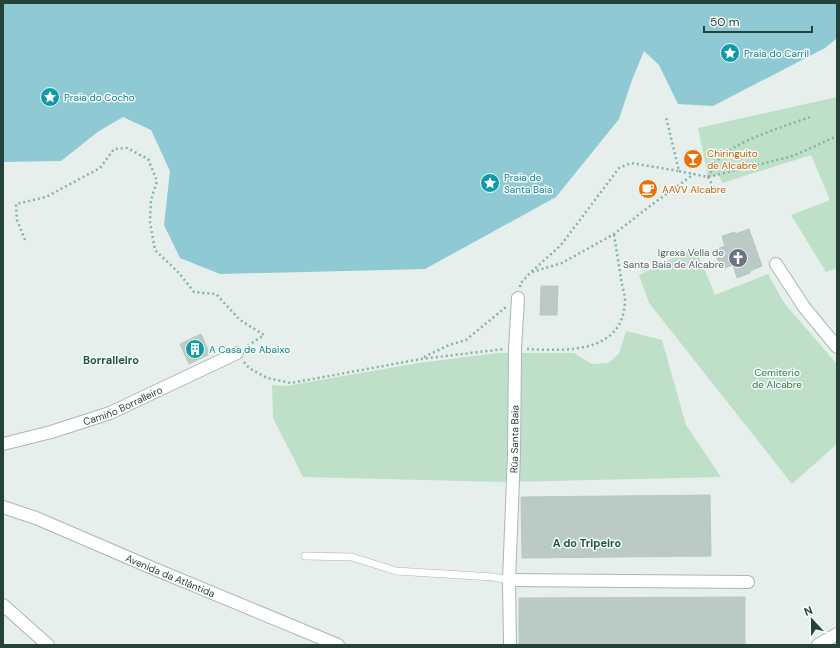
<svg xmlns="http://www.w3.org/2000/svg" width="840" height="648" font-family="'DM Sans',sans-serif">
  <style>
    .green { fill: #bfe0c8 }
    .water { fill: #8ec9d4 }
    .building { fill: #bbcac4; stroke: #b8c9c2 }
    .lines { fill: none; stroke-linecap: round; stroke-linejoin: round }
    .service-casing { stroke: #a8b8b2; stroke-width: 8 }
    .minor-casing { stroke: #a8b8b2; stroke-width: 14 }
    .tertiary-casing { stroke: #a8b8b2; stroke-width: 14 }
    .path { stroke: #86b3a5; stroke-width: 2.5; stroke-dasharray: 2 3; stroke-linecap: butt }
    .service { stroke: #fff; stroke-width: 7 }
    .minor { stroke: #fff; stroke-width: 12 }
    .tertiary { stroke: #fff; stroke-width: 12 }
    .labels { text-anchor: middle; stroke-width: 3; stroke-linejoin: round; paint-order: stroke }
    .culture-label { font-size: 10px; fill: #0d838f; stroke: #f7fbf9; text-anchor: start }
    .food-label { font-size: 10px; fill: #c56008; stroke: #f7fbf9; text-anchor: start }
    .worship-label { font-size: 10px; fill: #5b616d; stroke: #f7fbf9; text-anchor: end }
    .park-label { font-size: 10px; fill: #2d7a4b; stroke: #f7fbf9 }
    .street-label { font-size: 10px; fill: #24423a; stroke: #f7fbf9 }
    .neighbourhood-label { font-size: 11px; font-weight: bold; fill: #1f5548; stroke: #f7fbf9 }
  </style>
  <rect width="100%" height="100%" fill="#e6efeb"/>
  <path class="green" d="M837 97V268L826 272 791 215 830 200 811 155 722 183 719 175 708 177 698 128Z
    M695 247 715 295 768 274 784 303 837 364V444L792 484 649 303 639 275Z
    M626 331 662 340 686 425 721 477 504 482 303 477 273 418 272 385 286 386 418 363 498 353H574L592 364 608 363 619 354Z"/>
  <path class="water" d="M3 3H837V38L825 48 713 106 678 104 659 65 644 51 632 80 619 119 556 197 425 269 220 274 180 258 164 225 170 171 151 130 123 117 99 131 61 161 3 162Z"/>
  <path class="building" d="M696 149 699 166 690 168 686 151Z
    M749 229 762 266 750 271V273L737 278 733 265 721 269 714 250 725 246 722 236 735 232V234Z
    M541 286H558L557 315H540Z
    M201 334 210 354 189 364 180 344Z
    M710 495 711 556 522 558 521 497Z
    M745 597V645H519V598Z"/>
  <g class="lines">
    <defs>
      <path id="service" d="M305 556 352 557 396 571 493 577 509 580"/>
      <g id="minor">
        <path d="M776 264 804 307 837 347"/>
        <path id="s1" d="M3 444 51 432 110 413 237 353"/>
        <path d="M509 580 748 582"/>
        <path d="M3 605 48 645"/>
        <path id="s2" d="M510 645 509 580 514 454 515 349 518 298"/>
      </g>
      <g id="tertiary">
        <path id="s3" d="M3 507 36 518 157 570 338 645"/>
        <path d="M818 645 837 634"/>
      </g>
    </defs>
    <use href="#service" class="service-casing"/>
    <use href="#minor" class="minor-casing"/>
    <use href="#tertiary" class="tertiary-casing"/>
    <path class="path" d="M679 171 708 177 793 156 837 136
      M708 177C711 173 713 167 715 163 732 141 784 127 810 117
      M708 177 717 194
      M25 240 17 220 16 204 46 197 100 168 114 149 127 148 148 159 157 181 151 200 150 222 155 250 179 273 194 292 216 294 240 320 264 335 246 347
      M532 272 562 263 614 234 650 206 694 174
      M520 287V284L530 273 561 245 619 168 631 163 679 171 666 117
      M527 349C566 351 624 354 625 300 625 294 622 286 621 279 619 264 616 249 614 234
      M424 357 449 345 466 340 506 307
      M244 362 249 368 267 378 291 383 421 359 504 349"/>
    <use href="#service" class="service"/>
    <use href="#minor" class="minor"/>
    <use href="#tertiary" class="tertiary"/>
  </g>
  <defs>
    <symbol id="sight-disc" viewBox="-11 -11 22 22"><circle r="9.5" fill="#0f9aa8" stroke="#f7fbf9"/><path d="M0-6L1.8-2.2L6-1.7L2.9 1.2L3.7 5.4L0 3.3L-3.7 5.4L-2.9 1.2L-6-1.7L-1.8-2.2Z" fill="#fff"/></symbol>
    <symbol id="bar-disc" viewBox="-11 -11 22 22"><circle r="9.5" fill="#e8710a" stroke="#f7fbf9"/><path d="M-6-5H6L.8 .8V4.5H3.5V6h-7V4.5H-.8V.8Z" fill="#fff"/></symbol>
    <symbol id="cafe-disc" viewBox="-11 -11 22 22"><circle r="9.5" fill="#e8710a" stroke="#f7fbf9"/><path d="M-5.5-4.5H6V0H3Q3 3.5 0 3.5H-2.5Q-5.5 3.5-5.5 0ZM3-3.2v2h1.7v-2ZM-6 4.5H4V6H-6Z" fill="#fff"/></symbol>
    <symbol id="church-disc" viewBox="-11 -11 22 22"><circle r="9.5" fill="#6b7280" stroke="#f7fbf9"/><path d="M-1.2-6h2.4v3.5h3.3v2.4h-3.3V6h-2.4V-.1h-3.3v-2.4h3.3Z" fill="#fff"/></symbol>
    <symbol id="building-disc" viewBox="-11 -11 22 22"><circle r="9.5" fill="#0f9aa8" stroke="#f7fbf9"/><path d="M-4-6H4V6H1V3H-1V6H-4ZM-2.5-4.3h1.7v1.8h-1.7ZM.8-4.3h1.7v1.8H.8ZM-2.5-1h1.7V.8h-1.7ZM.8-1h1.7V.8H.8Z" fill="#fff"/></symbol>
  </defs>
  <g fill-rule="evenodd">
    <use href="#sight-disc" x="719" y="42" width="22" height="22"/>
    <use href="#sight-disc" x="39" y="86" width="22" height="22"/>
    <use href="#bar-disc" x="682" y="148" width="22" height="22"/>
    <use href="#sight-disc" x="479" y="172" width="22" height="22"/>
    <use href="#cafe-disc" x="637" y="178" width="22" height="22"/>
    <use href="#church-disc" x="727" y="247" width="22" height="22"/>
    <use href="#building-disc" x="184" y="338" width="22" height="22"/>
  </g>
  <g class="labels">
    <g class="culture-label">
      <text x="744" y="57">Praia do Carril</text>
      <text x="64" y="101">Praia do Cocho</text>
      <text x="504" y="181">Praia de<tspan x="504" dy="12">Santa Baia</tspan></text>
      <text x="209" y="353">A Casa de Abaixo</text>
    </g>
    <g class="food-label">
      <text x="707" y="157">Chiringuito<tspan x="707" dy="12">de Alcabre</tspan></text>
      <text x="662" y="193">AAVV Alcabre</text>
    </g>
    <g class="worship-label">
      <text x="724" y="256">Igrexa Vella de<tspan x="724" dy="12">Santa Baia de Alcabre</tspan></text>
    </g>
    <g class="park-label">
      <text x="777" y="376">Cemiterio<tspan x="777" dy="12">de Alcabre</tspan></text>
    </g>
    <g class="street-label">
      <text dy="4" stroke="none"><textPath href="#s1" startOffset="126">Camiño Borralleiro</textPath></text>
      <text dy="4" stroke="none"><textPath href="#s2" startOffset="206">Rúa Santa Baia</textPath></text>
      <text dy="4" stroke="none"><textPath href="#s3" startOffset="181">Avenida da Atlántida</textPath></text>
    </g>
    <g class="neighbourhood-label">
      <text x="111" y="364">Borralleiro</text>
      <text x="587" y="547">A do Tripeiro</text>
    </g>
  </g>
  <rect width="840" height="648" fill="none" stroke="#24423a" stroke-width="8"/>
  <g transform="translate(812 620) rotate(338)" stroke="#f7fbf9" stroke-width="3" paint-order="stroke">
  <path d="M0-3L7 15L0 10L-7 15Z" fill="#24423a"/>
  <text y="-6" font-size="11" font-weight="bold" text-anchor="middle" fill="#24423a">N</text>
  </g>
  <path d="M704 26v6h108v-6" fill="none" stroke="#24423a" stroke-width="2"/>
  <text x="710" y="26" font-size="12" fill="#24423a" stroke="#f7fbf9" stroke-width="3" paint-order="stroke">50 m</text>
</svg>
